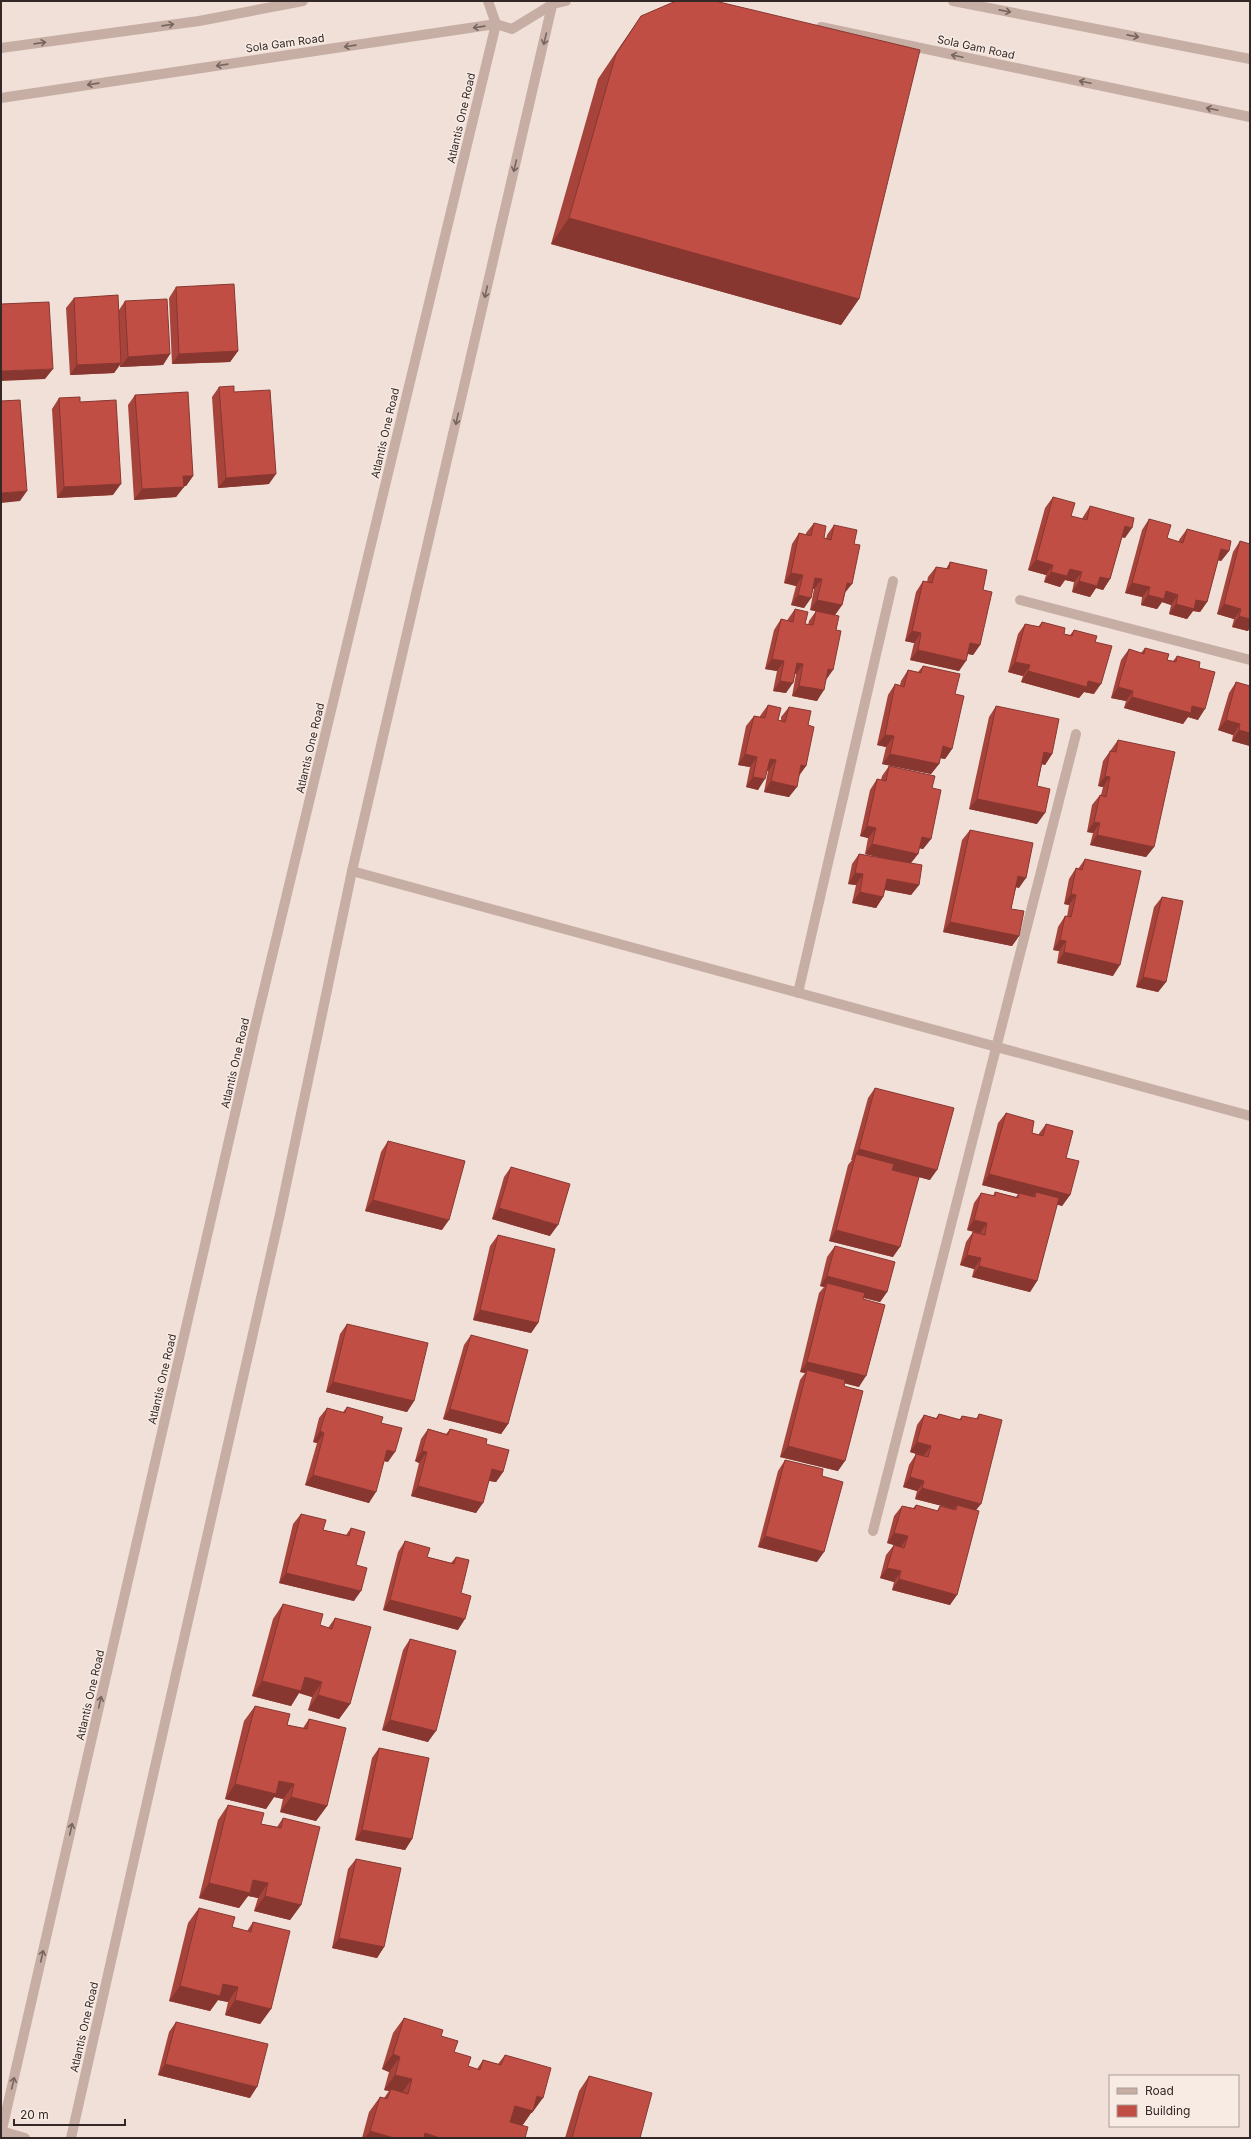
<svg xmlns="http://www.w3.org/2000/svg" width="1251" height="2139" font-family="Inter,sans-serif">
  <style>
    .lines { fill: none; stroke-linecap: round; stroke-linejoin: round }
    .minor { stroke: #c7aea5; stroke-width: 10 }
    .tertiary { stroke: #c7aea5; stroke-width: 10 }
    .wall { fill: #a6433b }
    .shaded-wall { fill: #873730 }
    .building { fill: #c14e45; stroke: #873730 }
    .oneway { stroke: #76645f }
    .labels { text-anchor: middle; stroke-width: 3; stroke-linejoin: round; paint-order: stroke }
    .street-label { font-size: 11px; fill: #332826; stroke: #f8ebe4 }
  </style>
  <rect width="100%" height="100%" fill="#f0e0d8"/>
  <g class="lines">
    <path class="minor" d="M1020 600 1250 660
      M352 871 1250 1116
      M798 993 893 581
      M873 1531 1076 734
      M1 2131 25 2138"/>
    <path class="tertiary" d="M953 1 1250 59
      M821 27 1250 117
      M1 48 199 21 303 1
      M1 98 496 24 512 29 553 4 566 1
      M1 2134 254 1031 496 24 488 1
      M71 2138 280 1214 352 871 553 1"/>
  </g>
  <path class="wall" d="M641 16 859 299 841 325 551 244 598 79 623 42Z
    M176 287 238 351 230 362 172 364 169 298Z
    M74 298 119 310 125 301 170 354 163 365 120 367V365L114 373 70 375 66 308Z
    M219 387 234 392 269 484 218 488 212 397Z
    M135 395 193 476 186 486H184L176 497 134 500 128 405Z
    M59 398 80 402 113 495 57 498 52 409Z
    M1053 497 1071 516 1082 519 1083 517 1090 506 1125 538 1122 537 1110 579 1103 590 1096 588 1090 597 1072 592 1074 582 1065 580 1060 587 1044 582 1046 575 1028 570 1045 508Z
    M1149 519 1167 538 1179 542V540L1187 529 1229 551 1221 561 1218 560 1207 602 1200 612 1193 611 1187 619 1169 614 1171 605 1162 602 1157 609 1141 605 1142 597 1125 593 1142 530Z
    M814 523 824 538 826 539 827 535 834 525 845 594 842 605 835 615 826 679 817 701 792 696 796 674H795L786 693 773 691 777 671 765 669 774 630 781 619 787 621 788 619 795 609 805 624 808 625 809 621 816 611 810 610 814 589H813L811 598 804 608 791 605 796 586 784 583 792 544 799 533 806 535V533Z
    M1240 541 1248 631 1232 627 1234 619 1217 614 1233 552Z
    M950 562 983 590 980 645 973 655 968 654 959 671 910 660 914 643 905 641 916 592 923 581 927 582 928 577 936 567 946 569Z
    M1042 622 1064 634 1070 635 1074 630 1095 642 1094 694 1084 692 1079 698 1021 682 1023 676 1008 672 1018 634 1025 624 1038 627Z
    M1145 648 1167 660 1173 661 1177 656 1199 668 1198 720 1188 717 1183 724 1124 708 1126 701 1111 698 1121 660 1129 649 1141 653Z
    M923 666 955 694 952 749 945 759 940 758 939 764 931 774 882 764 886 747 877 745 888 695 895 684 900 685 901 681 908 670 918 672Z
    M1236 682 1249 686 1250 684V746L1232 741 1233 735 1218 730 1229 693Z
    M768 705 778 720 781 721V717L789 707 808 725 806 766 799 776 789 797 764 792 768 771H767L758 790 746 787 750 767 738 765 746 726 754 716 760 717V716Z
    M996 706 1052 754 1045 765 1042 764 1037 786V824L969 809 989 717Z
    M1118 740 1154 847 1146 857 1090 845 1093 833 1087 832 1092 805 1100 795H1101L1103 787 1098 786 1103 761Z
    M889 766 932 788 931 839 923 849 919 848 918 854 911 863 919 885 911 895 885 890 883 897 876 908 852 903 856 885 848 884 852 864 859 854 882 858 865 854 868 838 860 836 870 790 877 779 881 780 882 776Z
    M970 830 1019 888 1016 887 1011 909 1019 936 1012 946 943 932 962 840Z
    M1085 859 1113 976 1057 963 1059 951 1053 950 1058 927 1065 916 1067 917 1069 905 1064 904 1069 879 1076 868 1078 869Z
    M1162 897 1166 982 1158 992 1136 987 1154 907Z
    M875 1088 930 1180 919 1177 893 1257 829 1241 848 1165 852 1160H851L868 1098Z
    M1006 1113 1032 1133 1038 1135 1046 1124 1066 1158 1070 1195 1062 1206 1057 1204 1037 1281 1030 1292 972 1277 974 1269 960 1265 966 1242 973 1232 980 1234 967 1230 974 1203 981 1193 993 1196 995 1192 1016 1197 1018 1194 982 1185 998 1123Z
    M388 1141 442 1230 365 1211 381 1152Z
    M511 1167 550 1236 492 1219 504 1177Z
    M498 1235 538 1323 531 1333 473 1320 490 1246Z
    M835 1246 887 1292 880 1302 863 1298 859 1387 845 1383 844 1386 838 1471 780 1457 800 1380 805 1373 800 1372 819 1293 824 1287 820 1286 827 1257Z
    M347 1324 414 1401 407 1412 326 1392 340 1334Z
    M471 1335 508 1424 501 1434 443 1419 464 1345Z
    M347 1407 381 1423 388 1462 384 1461 369 1503 305 1485 317 1443 313 1442 319 1418 327 1408 343 1412Z
    M939 1414 959 1420 962 1416 976 1419 979 1414 976 1510 950 1605 892 1590 894 1582 880 1578 886 1555 894 1545 901 1547 887 1543 894 1516 902 1506 913 1508 916 1505 937 1511 940 1506 954 1509 915 1499 917 1491 903 1487 909 1465 916 1454 923 1456 910 1452 917 1425 924 1415 936 1418Z
    M428 1429 446 1434 450 1429 486 1444 503 1472 496 1482 489 1481 476 1513 411 1496 419 1463 415 1461 421 1439Z
    M785 1460 822 1476 817 1562 758 1547 778 1471Z
    M301 1514 323 1530 346 1535 351 1528 356 1565 354 1601 279 1583 293 1524Z
    M405 1541 427 1557 451 1563 456 1557 461 1593 458 1630 383 1610 398 1552Z
    M283 1604 320 1625 328 1628 335 1618 350 1704 339 1719 308 1710 312 1697 299 1693 291 1706 252 1696 273 1619Z
    M410 1639 428 1742 382 1730 403 1650Z
    M255 1706 287 1725 303 1728 309 1719 327 1806 316 1821 280 1812 283 1799 274 1797 266 1809 225 1799 244 1721Z
    M379 1748 412 1839 405 1850 355 1840 372 1758Z
    M228 1805 261 1824 277 1827 283 1818 301 1905 290 1920 254 1911 258 1898 248 1896 239 1908 199 1898 218 1820Z
    M356 1859 384 1947 377 1958 332 1948 348 1869Z
    M199 1908 232 1927 247 1931 253 1922 271 2009 260 2024 225 2015 228 2002 218 2000 210 2011 169 2001 188 1923Z
    M404 2018 441 2036 454 2052 468 2066 477 2069 483 2060 498 2064 505 2055 532 2113H531L522 2126 525 2138H362L369 2112 380 2097 384 2098 389 2091 384 2090 389 2072 382 2069 393 2033Z
    M176 2022 250 2098 158 2075 169 2032Z
    M589 2076 640 2138H565L579 2091Z"/>
  <path class="shaded-wall" d="M569 218 859 299 841 325 551 244Z
    M238 351 230 362 172 364 179 354Z
    M170 354 163 365 120 367 128 357Z
    M121 363 114 373 70 375 77 365Z
    M53 369 45 379 1 381V371Z
    M276 474 269 484 218 488 226 478Z
    M183 476H193L186 486 176 487Z
    M121 484 113 495 57 498 64 487Z
    M184 487 176 497 134 500 142 489Z
    M27 491 20 501 1 503V493Z
    M1125 526 1132 528 1125 538 1117 536Z
    M1221 549 1229 551 1221 561 1214 559Z
    M1036 560 1053 565 1046 575 1028 570Z
    M1070 569 1082 572 1074 582 1065 580 1060 587 1044 582 1051 572Z
    M791 573 803 575 796 586 784 583Z
    M1100 577 1110 579 1103 590 1096 588 1090 597 1072 592 1079 581Z
    M815 578 822 579 814 589 808 588Z
    M847 583 852 584 844 594Z
    M1132 583 1150 587 1142 597 1125 593Z
    M1166 591 1178 595 1171 605 1162 602 1157 609 1141 605 1148 595Z
    M798 595 811 598 804 608 791 605Z
    M817 600 842 605 835 615 810 610Z
    M1196 600 1207 602 1200 612 1193 611 1187 619 1169 614 1176 604Z
    M1224 604 1241 609 1234 619 1217 614Z
    M1239 616 1250 619V628L1248 631 1232 627Z
    M912 631 921 633 914 643 905 641Z
    M970 643 980 645 973 655 963 653Z
    M918 650 966 661 959 671 910 660Z
    M772 659 784 661 777 671 765 669Z
    M1015 662 1030 665 1023 676 1008 672Z
    M797 663 803 664 796 674 790 673Z
    M828 669 833 670 826 680Z
    M1028 671 1088 681 1101 684 1094 694 1084 692 1079 698 1021 682Z
    M780 681 793 683 786 693 773 691Z
    M799 686 824 690 817 701 792 696Z
    M1118 687 1133 691 1126 701 1111 698Z
    M1132 697 1192 706 1205 709 1198 720 1188 717 1183 724 1124 708Z
    M1226 720 1240 724 1233 735 1218 730Z
    M1239 730 1250 733V746L1232 741Z
    M885 735 894 736 886 747 877 745Z
    M943 746 952 749 945 759 935 757Z
    M1044 752 1052 754 1045 765 1037 763Z
    M745 754 757 757 750 767 738 765Z
    M890 754 939 764 931 774 882 764Z
    M770 759 776 760 768 771 763 770Z
    M801 765 806 766 798 776Z
    M1105 776 1110 777 1103 787 1098 786Z
    M753 777 765 779 758 790 746 787Z
    M771 781 797 787 789 797 764 792Z
    M977 799 1045 813 1037 824 969 809Z
    M1094 822 1100 823 1093 833 1087 832Z
    M867 826 876 828 868 838 860 836Z
    M1097 835 1154 847 1146 857 1090 845Z
    M922 837 931 839 923 849 914 847Z
    M872 844 918 854 910 864 865 854Z
    M855 873 863 874 856 885 848 884Z
    M1018 876 1026 878 1019 888 1011 886Z
    M887 879 919 885 911 895 880 889Z
    M860 892 883 897 876 908 852 903Z
    M1071 894 1076 895 1069 905 1064 904Z
    M950 922 1019 936 1012 946 943 932Z
    M1060 940 1066 941 1059 951 1053 950Z
    M1064 952 1120 965 1113 976 1057 963Z
    M1143 977 1166 982 1158 992 1136 987Z
    M859 1149 937 1170 930 1180 854 1160 856 1154 851 1160Z
    M989 1174 1070 1195 1062 1206 1034 1198 1036 1192 1032 1198 1019 1193 1018 1194 982 1185Z
    M373 1200 449 1220 442 1230 365 1211Z
    M499 1208 558 1225 550 1236 492 1219Z
    M974 1220 987 1223 980 1233 967 1230Z
    M836 1230 900 1247 893 1257 829 1241Z
    M967 1255 981 1258 974 1269 960 1265Z
    M979 1266 1037 1281 1030 1292 972 1277Z
    M827 1276 887 1292 880 1302 826 1287 827 1283 824 1287 820 1286Z
    M480 1310 538 1323 531 1333 473 1320Z
    M807 1362 866 1376 859 1387 807 1374V1370L805 1373 800 1372Z
    M333 1382 414 1401 407 1412 326 1392Z
    M450 1409 508 1424 501 1434 443 1419Z
    M320 1431 324 1433 317 1443 313 1442Z
    M917 1442 931 1446 923 1456 910 1452Z
    M788 1446 845 1461 838 1471 780 1457Z
    M387 1450 395 1452 388 1462 380 1460Z
    M422 1451 427 1452 419 1463 415 1461Z
    M492 1469 503 1472 496 1482 485 1480Z
    M313 1475 376 1492 369 1503 305 1485Z
    M910 1477 924 1481 917 1491 903 1487Z
    M418 1486 483 1503 476 1513 411 1496Z
    M922 1488 981 1504 973 1514 957 1505 954 1509 915 1499Z
    M894 1533 908 1536 901 1547 887 1543Z
    M765 1536 824 1552 817 1562 758 1547Z
    M887 1568 901 1571 894 1582 880 1578Z
    M286 1573 361 1591 354 1601 279 1583Z
    M899 1579 957 1595 950 1605 892 1590Z
    M390 1600 465 1619 458 1630 383 1610Z
    M305 1677 322 1682 312 1697 299 1693 291 1706 252 1696 262 1681Z
    M318 1695 350 1704 339 1719 308 1710Z
    M390 1720 436 1731 428 1742 382 1730Z
    M279 1781 294 1784 283 1799 274 1797 266 1809 225 1799 235 1784Z
    M291 1797 327 1806 316 1821 280 1812Z
    M362 1830 412 1839 405 1850 355 1840Z
    M253 1880 268 1883 258 1898 248 1896 239 1908 199 1898 209 1883Z
    M265 1896 301 1905 290 1920 254 1911Z
    M339 1938 384 1947 377 1958 332 1948Z
    M223 1984 238 1987 228 2002 218 2000 210 2011 169 2001 180 1986Z
    M235 2000 271 2009 260 2024 225 2015Z
    M393 2054 400 2057 389 2072 382 2069Z
    M165 2064 257 2087 250 2098 158 2075Z
    M395 2075 412 2079 401 2094 391 2089 389 2091 384 2090Z
    M537 2096 543 2098 532 2113H531L522 2126 504 2121 515 2106Z
    M370 2131 394 2138H365Z
    M425 2133 440 2138H422Z"/>
  <path class="building" d="M676 1H715L920 50 859 299 569 218 616 54 641 16Z
    M234 284 238 351 179 354 176 287Z
    M118 295 121 363 77 365 74 298Z
    M167 299 170 354 128 357 125 301Z
    M49 302 53 369 1 371V304Z
    M234 386V392L270 390 276 474 226 478 219 387Z
    M188 392 193 476H183L184 487 142 489 135 395Z
    M80 397V402L116 400 121 484 64 487 59 398Z
    M20 400 27 491 1 493V401Z
    M1053 497 1075 503 1071 516 1087 520 1090 506 1134 518 1132 528 1125 526 1110 579 1100 577 1097 586 1079 581 1082 572 1070 569 1067 576 1051 572 1053 565 1036 560Z
    M1149 519 1171 525 1167 538 1183 543 1187 529 1231 541 1229 551 1221 549 1207 602 1196 600 1194 609 1176 604 1178 595 1166 591 1164 599 1148 595 1150 587 1132 583Z
    M814 523 826 526 824 538 831 540 834 525 857 530 854 544 860 545 852 584 847 583 842 605 817 600 822 579 815 578 811 598 798 595 803 575 791 573 799 533 811 536Z
    M1240 541 1250 544V619L1239 616 1241 609 1224 604Z
    M950 562 987 570 983 590 992 592 980 645 970 643 966 661 918 650 921 633 912 631 923 581 932 583 936 567 949 569Z
    M795 609 808 612 805 624 813 625 816 611 839 616 836 630 841 631 833 670 828 669 824 690 799 686 803 664 797 663 793 683 780 681 784 661 772 659 781 619 793 622Z
    M1042 622 1065 628 1064 634 1072 636 1074 630 1097 636 1095 642 1112 646 1101 684 1088 681 1087 687 1028 671 1030 665 1015 662 1025 624 1040 627Z
    M1145 648 1169 654 1167 660 1176 662 1177 656 1200 662 1199 668 1215 672 1205 709 1192 706 1191 713 1132 697 1133 691 1118 687 1129 649 1144 654Z
    M923 666 960 674 955 694 964 696 952 749 943 746 939 764 890 754 894 736 885 735 895 684 904 687 908 670 921 673Z
    M1236 682 1250 686V733L1239 730 1240 724 1226 720Z
    M768 705 781 708 778 720 785 722 789 707 811 711 808 725 814 727 806 766 801 765 797 787 771 781 776 760 770 759 765 779 753 777 757 757 745 754 754 716 765 718Z
    M996 706 1059 719 1052 754 1044 752 1037 786 1050 789 1045 813 977 799Z
    M1118 740 1175 752 1154 847 1097 835 1100 823 1094 822 1100 795 1106 797 1110 777 1105 776 1110 751 1116 752Z
    M889 766 935 776 932 788 941 790 931 839 922 837 918 854 872 844 876 828 867 826 877 779 886 781Z
    M970 830 1033 843 1026 878 1018 876 1011 909 1024 911 1019 936 950 922Z
    M859 854 922 865 919 885 887 879 883 897 860 892 863 874 855 873Z
    M1085 859 1141 871 1120 965 1064 952 1066 941 1060 940 1065 916 1071 917 1076 895 1071 894 1076 868 1082 870Z
    M1162 897 1183 901 1166 982 1143 977Z
    M875 1088 954 1108 937 1170 859 1149Z
    M1006 1113 1034 1121 1032 1133 1043 1136 1046 1124 1073 1131 1066 1158 1079 1161 1070 1195 989 1174Z
    M388 1141 465 1161 449 1220 373 1200Z
    M856 1154 894 1164 892 1170 919 1177 900 1247 836 1230Z
    M511 1167 570 1184 558 1225 499 1208Z
    M995 1192 1018 1198 1019 1193 1035 1197 1036 1192 1059 1198 1037 1281 979 1266 981 1258 967 1255 973 1232 985 1235 987 1223 974 1220 981 1193 995 1196Z
    M498 1235 555 1249 538 1323 480 1310Z
    M835 1246 895 1262 887 1292 827 1276Z
    M827 1283 865 1293 863 1299 885 1305 866 1376 807 1362Z
    M347 1324 428 1343 414 1401 333 1382Z
    M471 1335 528 1350 508 1424 450 1409Z
    M807 1370 845 1380 844 1386 863 1391 845 1461 788 1446Z
    M347 1407 383 1417 381 1423 402 1428 395 1452 387 1450 376 1492 313 1475 324 1433 320 1431 327 1408 345 1413Z
    M939 1414 961 1420 962 1416 978 1419 979 1414 1002 1420 981 1504 922 1488 924 1481 910 1477 916 1454 928 1457 931 1446 917 1442 924 1415 937 1419Z
    M428 1429 448 1435 450 1429 487 1439 486 1444 509 1450 503 1472 492 1469 483 1503 418 1486 427 1452 422 1451Z
    M785 1460 823 1469 822 1476 843 1482 824 1552 765 1536Z
    M916 1505 938 1511 940 1506 956 1510 957 1505 979 1511 957 1595 899 1579 901 1571 887 1568 894 1545 904 1548 908 1536 894 1533 902 1506 915 1509Z
    M301 1514 326 1520 323 1530 349 1536 351 1528 365 1532 356 1565 367 1568 361 1591 286 1573Z
    M405 1541 430 1548 427 1557 454 1564 456 1557 469 1560 461 1593 471 1596 465 1619 390 1600Z
    M283 1604 323 1614 320 1625 332 1629 335 1618 371 1627 350 1704 318 1695 322 1682 305 1677 301 1691 262 1681Z
    M410 1639 456 1651 436 1731 390 1720Z
    M255 1706 290 1714 287 1725 307 1729 309 1719 346 1728 327 1806 291 1797 294 1784 279 1781 276 1794 235 1784Z
    M379 1748 429 1758 412 1839 362 1830Z
    M228 1805 264 1813 261 1824 281 1828 283 1818 320 1827 301 1905 265 1896 268 1883 253 1880 250 1893 209 1883Z
    M356 1859 401 1868 384 1947 339 1938Z
    M199 1908 235 1917 232 1927 251 1932 253 1922 290 1931 271 2009 235 2000 238 1987 223 1984 220 1996 180 1986Z
    M404 2018 443 2030 441 2036 458 2041 454 2052 471 2057 468 2066 480 2070 483 2060 501 2065 505 2055 551 2068 543 2098 537 2096 533 2111 515 2106 510 2122 528 2127 525 2138H440L425 2133 424 2138H394L370 2131 380 2097 387 2099 391 2089 408 2094 412 2079 395 2075 400 2057 393 2054Z
    M176 2022 268 2044 257 2087 165 2064Z
    M589 2076 652 2093 640 2138H572Z"/>
  <defs><path id="oneway-shaft" d="M-6 0H5M1.5-3L5.5 0L1.5 3" fill="none" stroke-width="1.6" stroke-linecap="round" stroke-linejoin="round"/></defs>
  <g class="oneway">
    <use href="#oneway-shaft" transform="translate(1005 11) rotate(11)"/>
    <use href="#oneway-shaft" transform="translate(168 25) rotate(-8)"/>
    <use href="#oneway-shaft" transform="translate(479 27) rotate(172)"/>
    <use href="#oneway-shaft" transform="translate(1133 36) rotate(11)"/>
    <use href="#oneway-shaft" transform="translate(545 39) rotate(103)"/>
    <use href="#oneway-shaft" transform="translate(40 43) rotate(-8)"/>
    <use href="#oneway-shaft" transform="translate(350 46) rotate(172)"/>
    <use href="#oneway-shaft" transform="translate(957 56) rotate(-168)"/>
    <use href="#oneway-shaft" transform="translate(222 65) rotate(172)"/>
    <use href="#oneway-shaft" transform="translate(1085 82) rotate(-168)"/>
    <use href="#oneway-shaft" transform="translate(93 84) rotate(172)"/>
    <use href="#oneway-shaft" transform="translate(1212 109) rotate(-168)"/>
    <use href="#oneway-shaft" transform="translate(515 166) rotate(103)"/>
    <use href="#oneway-shaft" transform="translate(486 292) rotate(103)"/>
    <use href="#oneway-shaft" transform="translate(457 419) rotate(103)"/>
    <use href="#oneway-shaft" transform="translate(100 1702) rotate(-77)"/>
    <use href="#oneway-shaft" transform="translate(71 1829) rotate(-77)"/>
    <use href="#oneway-shaft" transform="translate(42 1956) rotate(-77)"/>
    <use href="#oneway-shaft" transform="translate(13 2083) rotate(-77)"/>
  </g>
  <g class="labels">
    <g class="street-label">
      <text transform="translate(285 43) rotate(-8)" y="4">Sola Gam Road</text>
      <text transform="translate(976 47) rotate(12)" y="4">Sola Gam Road</text>
      <text transform="translate(461 118) rotate(-77)" y="4">Atlantis One Road</text>
      <text transform="translate(385 433) rotate(-77)" y="4">Atlantis One Road</text>
      <text transform="translate(310 748) rotate(-77)" y="4">Atlantis One Road</text>
      <text transform="translate(235 1063) rotate(-77)" y="4">Atlantis One Road</text>
      <text transform="translate(162 1379) rotate(-77)" y="4">Atlantis One Road</text>
      <text transform="translate(90 1695) rotate(-77)" y="4">Atlantis One Road</text>
      <text transform="translate(84 2027) rotate(-77)" y="4">Atlantis One Road</text>
    </g>
  </g>
  <rect width="1251" height="2139" fill="none" stroke="#332826" stroke-width="4"/>
  <rect x="1109" y="2075" width="130" height="52" fill="#f8ebe4" stroke="#a99d98"/>
  <rect x="1117" y="2088" width="20" height="6" fill="#c7aea5" stroke="#a99d98"/>
  <text x="1145" y="2095" font-size="12" fill="#332826">Road</text>
  <rect x="1117" y="2105" width="20" height="12" fill="#c14e45" stroke="#a99d98"/>
  <text x="1145" y="2115" font-size="12" fill="#332826">Building</text>
  <path d="M14 2119v6h111v-6" fill="none" stroke="#332826" stroke-width="2"/>
  <text x="20" y="2119" font-size="12" fill="#332826" stroke="#f8ebe4" stroke-width="3" paint-order="stroke">20 m</text>
</svg>
